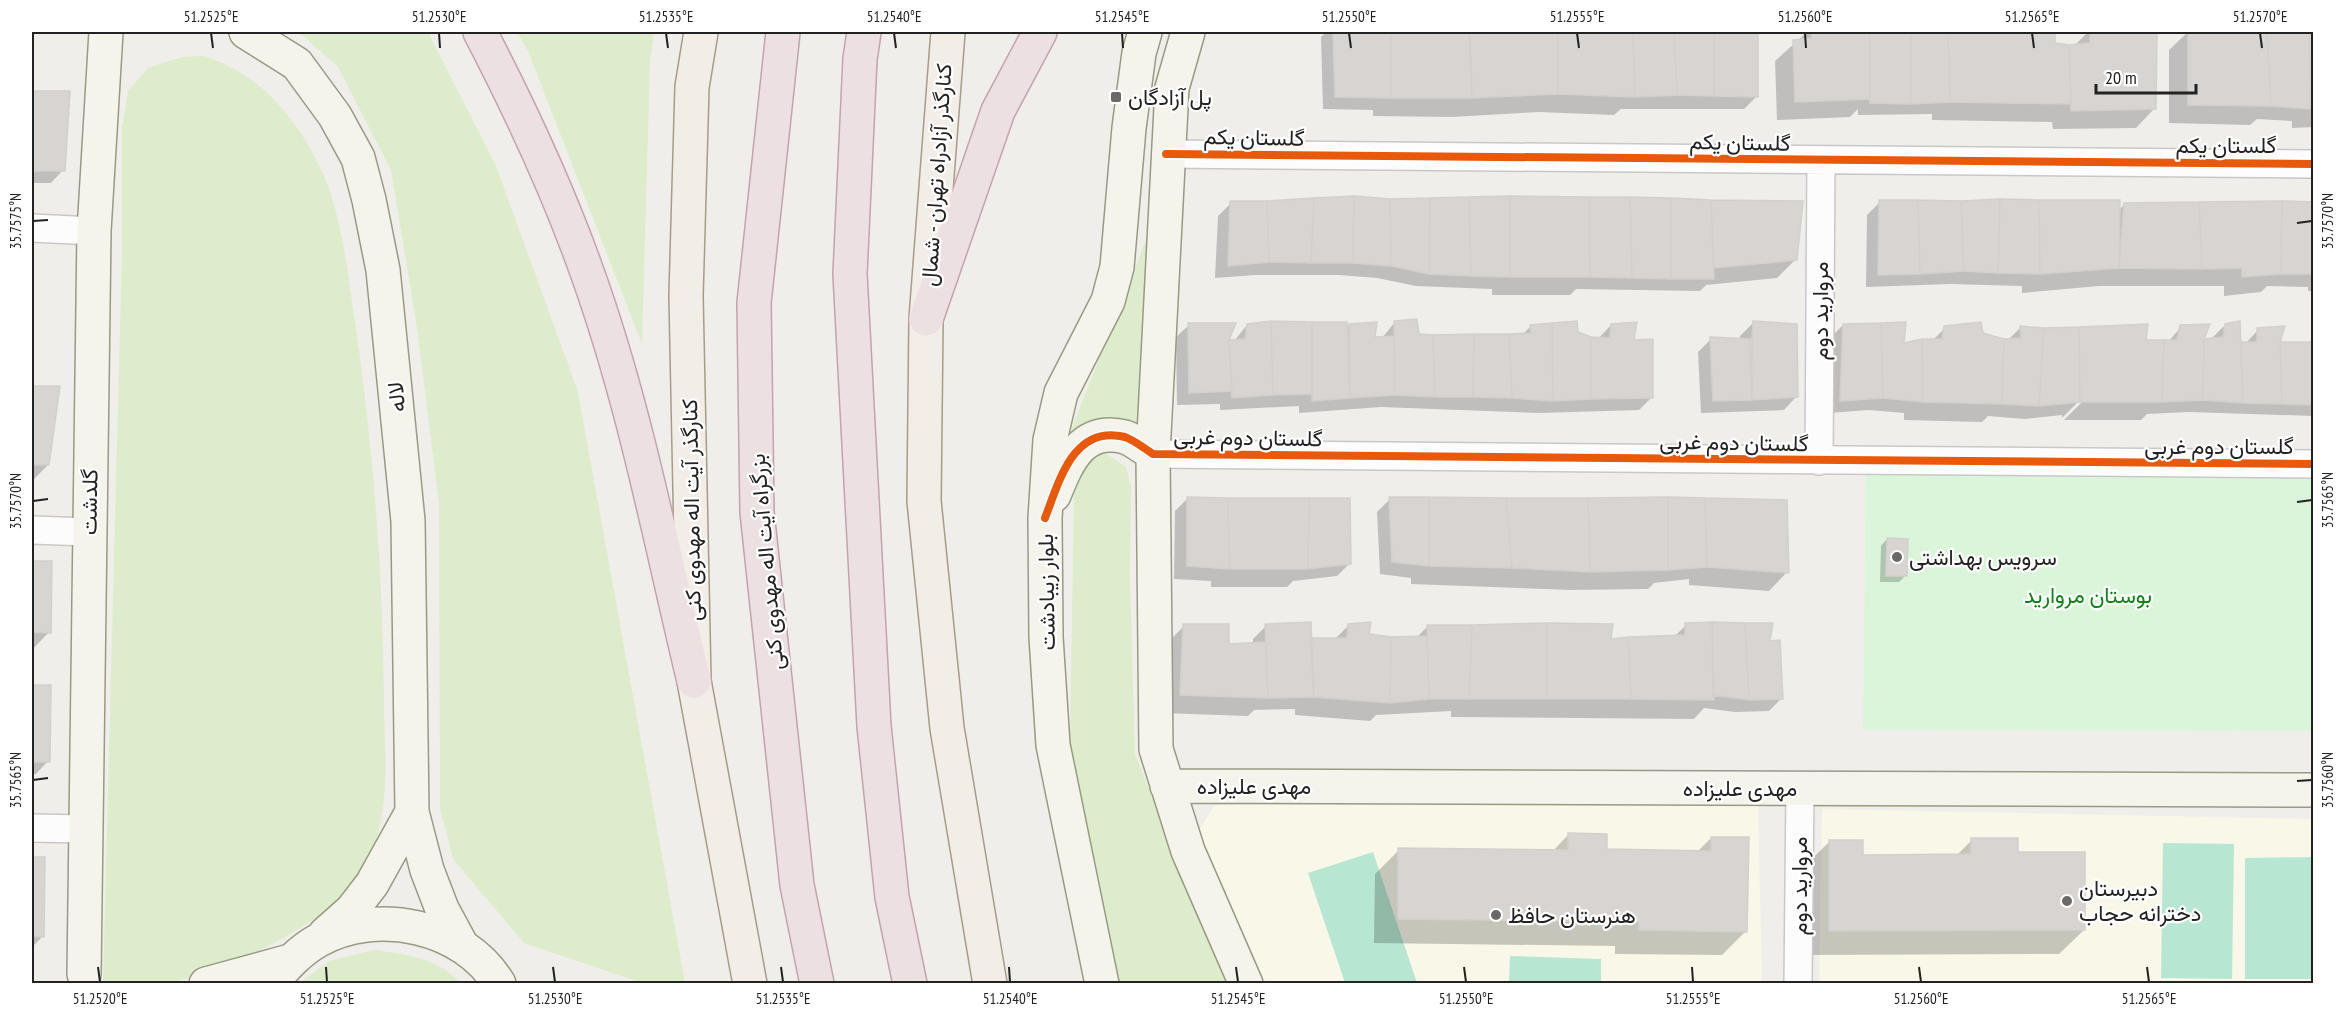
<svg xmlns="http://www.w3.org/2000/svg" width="2345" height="1015" font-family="'PT Sans Narrow',Vazirmatn,sans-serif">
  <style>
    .education { fill: #f8f7e8 }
    .grass { fill: #ddeccb }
    .park { fill: #daf5da }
    .pitch { fill: #b7e6d2 }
    .shadow { fill: #0003 }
    .building { fill: #d7d4d2; stroke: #d3d0cc; stroke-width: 1.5 }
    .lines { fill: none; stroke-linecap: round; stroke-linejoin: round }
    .street-casing { stroke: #c9c8c7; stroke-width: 30 }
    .secondary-casing { stroke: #999a82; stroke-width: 36 }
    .primary-casing { stroke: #a79c86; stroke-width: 36 }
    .highway-casing { stroke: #c5a2ac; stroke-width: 36 }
    .street { stroke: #fdfcfc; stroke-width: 27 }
    .secondary { stroke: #f4f4ed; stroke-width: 33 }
    .primary { stroke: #f3ede7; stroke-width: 33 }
    .highway { stroke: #ece0e2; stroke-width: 33 }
    .cycleway-casing { stroke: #fff; stroke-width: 11 }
    .cycleway { stroke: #e8590c; stroke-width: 8 }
    .ticks { fill: none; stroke: #222; stroke-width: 2 }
    .poi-dot { fill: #6a6968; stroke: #fff; stroke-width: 2 }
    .labels { text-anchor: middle; stroke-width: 4.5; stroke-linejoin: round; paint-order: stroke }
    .poi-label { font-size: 22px; fill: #222; stroke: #fff; text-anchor: start }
    .street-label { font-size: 22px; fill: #222; stroke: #fff }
    .park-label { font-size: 22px; fill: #0c8416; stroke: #fff }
    .neatline { fill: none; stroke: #222; stroke-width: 2 }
    .ticks-label { font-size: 15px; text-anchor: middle; fill: #222 }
  </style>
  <rect width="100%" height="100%" fill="#f0eeeb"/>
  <path class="education" d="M1215 805H1758L1762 983H1266L1200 847V828Z
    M1822 809 2313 819V983L1819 984Z"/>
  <path class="grass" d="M299 32H428L496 166 578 392 685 983H642L524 943 453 859 440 808 439 503 417 328 391 170 338 67Z
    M517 32H654L650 62 642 344 528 51Z
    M203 56C261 73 300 122 324 176 342 219 347 269 354 315 373 443 383 573 384 702 384 751 392 815 368 859 360 875 350 891 337 902 299 934 212 979 162 983 143 985 123 983 103 984L122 251V127L128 91 148 68 182 57Z
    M1147 237 1144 437 1089 424 1070 433Z
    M1105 453 1126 467 1131 486 1130 577 1135 754 1228 983H1118L1070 747 1074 486C1079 469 1087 456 1105 453Z
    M374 950C404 954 439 958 460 983H300L329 961Z"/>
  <path class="park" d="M1866 459 2313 460 2311 731 1863 730Z"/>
  <path class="pitch" d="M2163 843 2234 844 2232 979 2161 978Z
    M1373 852 1417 983H1345L1308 873Z
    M2313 857V979H2245V858Z
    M1510 956 1601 959V983H1509Z"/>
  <path class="shadow" d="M1326 32H1468L1467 36 1499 35 1503 32H1757V96L1744 109H1621L1614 115 1539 112 1452 117 1373 116V110L1323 109 1321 37Z
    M1807 32H2053L2054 44 2074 46 2088 32H2155L2154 109 2136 128 2053 129 2052 122 1932 120V114L1858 115V109L1850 117 1777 120 1775 61Z
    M2188 32 2314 34V127L2292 128V121L2257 119 2250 125 2169 123V50Z
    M32 92 68 93 63 170 51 183H32Z
    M1390 201H1711L1802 202 1796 259 1777 278 1706 285 1700 291 1576 289 1570 295H1492V289L1416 286 1377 278 1339 275H1255L1215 278 1218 216 1231 203Z
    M1880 202 2118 211 2124 205 2314 203V291H2308V287L2267 286 2261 292 2224 296V286H2099L2022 293V286L1950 284 1866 287 1867 215Z
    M1395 322 1418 335H1522L1531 326 1598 339 1611 325 1632 342 1652 397 1639 410 1539 413 1381 407 1299 413V406L1220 410V404L1177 405 1176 337 1189 325 1226 342 1234 341 1247 325 1346 329 1350 325 1374 339 1382 338Z
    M1753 323 1796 397 1784 410 1701 413 1698 352 1711 339 1740 340V336Z
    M1843 325 1902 344 1932 341 1945 328 2008 340 2020 328H2081L2144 342H2168L2181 327 2202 340 2212 338 2225 325 2239 344H2245L2258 330 2278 344 2314 343V416L2189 412 2147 414 2141 420H2064L2086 398 2084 396 2062 418V415L2025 419 1988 416 1982 422 1904 420V413L1869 410 1828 413 1830 338Z
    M32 387 59 388 48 465 32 481Z
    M1188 498 1350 563 1337 576 1293 581 1287 587H1211V581L1174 579 1175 511Z
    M1390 499 1787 572 1769 591 1689 585V579L1654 583 1648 589 1570 590 1411 584V578L1380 574 1377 512Z
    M1887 539 1905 576 1899 582H1880L1881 546Z
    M32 562H50L49 632 32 650Z
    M1349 625 1368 636 1391 638H1416L1428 626 1609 641 1674 637 1686 625 1768 643 1782 698 1769 711 1735 712 1704 708 1694 719 1451 717V711L1376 715 1370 721 1295 715V709L1254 710 1248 716 1161 713 1165 645 1184 626 1227 646 1253 644V639L1266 626 1310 639H1335Z
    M32 687H49L48 761 36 774H32Z
    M1568 835 1606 851 1697 852 1711 838 1746 931 1722 955 1615 954V946L1374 943 1375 874 1399 850 1552 852Z
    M1972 840 2017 854 2084 930 2059 954 1806 955 1805 866 1830 841 1861 856H1956Z
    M43 858V936L32 947V859Z"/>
  <path class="building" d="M1333 32H1391V98L1335 97Z
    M1391 32H1470L1472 98H1391Z
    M1512 32H1558V94L1472 98 1469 34Z
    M1558 32H1633L1635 97 1558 94Z
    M1633 32H1674L1677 95 1635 97Z
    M1674 32H1714V96L1677 95Z
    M1714 32H1758V97L1714 96Z
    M1811 32H1870V99L1795 102 1793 40 1812 38Z
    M1870 32H1911V104L1870 103Z
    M1911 32H1948L1950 102 1911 104Z
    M1948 32H2055V43L2069 45 2071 104 1950 102Z
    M2090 32H2157L2156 109 2071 111 2069 45 2090 43Z
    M2188 32 2267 33 2271 106 2188 105Z
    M2309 32 2314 33V109H2310Z
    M2309 32 2310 109 2271 106 2267 33Z
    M32 91H70L65 171H32Z
    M1354 196 1390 199 1391 266 1353 263Z
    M1354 196 1353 263H1311L1314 198Z
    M1510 196 1589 197 1590 277H1510Z
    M1510 196V277L1471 276 1469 197Z
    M1469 197 1471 276 1429 274 1430 198Z
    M1589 197H1630L1632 278 1590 277Z
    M1630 197 1671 198V279L1632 278Z
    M1314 198 1311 263 1269 262 1267 201Z
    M1430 198 1429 274 1391 266 1390 199Z
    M1671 198 1711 200 1714 279H1671Z
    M2000 199 2039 200 2040 274 1998 273Z
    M2000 199 1998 273 1964 271 1961 201Z
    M1711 200 1803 201 1797 260 1714 268Z
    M1879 200H1918L1920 274 1878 275Z
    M1918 200 1961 201 1964 271 1920 274Z
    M2039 200H2120L2119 268 2040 274Z
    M1230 201H1267L1269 262 1228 266Z
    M2282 201 2314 202V274H2281Z
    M2282 201 2281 274 2242 277V268L2202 269 2199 202Z
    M2199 202 2202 269 2119 268 2124 203Z
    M1417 319 1419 334 1433 335 1435 397 1395 395 1394 321Z
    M1271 321 1312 322V394L1273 395Z
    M1271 321 1273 395 1232 398 1229 340 1245 339 1247 324Z
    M1577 321 1578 332 1591 337V399L1553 401 1552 323Z
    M1753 321 1797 324 1798 397 1752 400 1749 339H1752Z
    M2240 321 2243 403 2203 400 2204 339 2223 337 2225 324Z
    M1312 322H1347L1350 398 1312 401Z
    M1377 322 1375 337 1394 336 1395 395 1350 398 1349 324Z
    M1637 322 1634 340 1653 339V398L1591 399V337L1610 338 1611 324Z
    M1906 322 1904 343 1922 339 1923 402 1883 398 1881 323Z
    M1981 322 1983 333 2004 339 2002 404 1923 402 1922 339H1942L1944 326Z
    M1188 323H1236L1229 340 1232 391 1189 393Z
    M1552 323 1553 401 1512 398 1509 334 1531 333 1530 325Z
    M1881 323 1883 398 1840 401 1843 324Z
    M2148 324 2146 340H2164L2162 402H2080L2079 327Z
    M2210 324 2204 339 2203 400 2162 402 2164 340H2177L2180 325Z
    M2020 326 2044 328 2039 406 2002 404 2004 339 2021 338Z
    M2285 326 2280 342 2282 404 2243 403 2241 342H2257V328Z
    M2079 327 2080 402 2039 406 2044 328Z
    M1474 334H1509L1512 398 1473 397Z
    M1474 334 1473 397H1435L1433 335Z
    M1710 337 1752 339V400L1713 401Z
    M2280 342H2314V405L2282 404Z
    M32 386H60L49 465H32Z
    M1187 497 1228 498 1229 569 1187 566Z
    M1389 497H1429V566L1392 562Z
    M1429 497 1506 498 1512 568 1429 566Z
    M1668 497 1705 498 1707 567 1668 570Z
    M1668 497V570L1590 572 1588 498Z
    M1228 498H1309L1308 569H1229Z
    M1309 498H1350L1351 564 1308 569Z
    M1506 498H1588L1590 572 1512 568Z
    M1705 498 1787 500 1789 573 1707 567Z
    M1887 538 1908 539 1907 576H1886Z
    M32 561H52L51 633 32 632Z
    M1311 622 1314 697 1268 698 1265 624Z
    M1371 622 1369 634 1391 637 1390 703 1314 697 1310 638H1347L1348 624Z
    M1712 622 1745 623 1749 700 1713 695Z
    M1712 622 1714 700 1631 699 1628 637 1685 635V623Z
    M1547 623 1613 624 1611 639 1628 637 1631 699H1547Z
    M1547 623V699H1469L1472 625Z
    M1745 623H1773L1770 641 1780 640 1783 699 1749 700Z
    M1183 624H1229V644L1266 642 1268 698 1180 695Z
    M1427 625H1472L1469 699H1429Z
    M1427 636 1429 699 1390 703 1391 637Z
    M32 685H51L50 762H32Z
    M1568 833 1607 834V849L1711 851V837H1749L1747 932 1639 930V922L1398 919V848L1568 850Z
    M1971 838H2018V852H2085V930L1829 931V840H1863V855L1971 854Z
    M32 857H45L44 937 32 936Z"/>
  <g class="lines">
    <defs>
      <path id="street" d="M1166 154 2314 164
        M32 228 94 231
        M1153 454 2314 464
        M1819 461 1821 161
        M32 530 88 532
        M32 828 84 829
        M1798 984 1800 788"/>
      <path id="secondary" d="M246 32 297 64 335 116 358 158 369 200 383 270 408 521 412 812 427 870 442 909 462 946
        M1188 32 1172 88 1153 454 1156 749 1188 851 1246 984
        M1054 495C1067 463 1081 426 1125 437 1134 440 1145 449 1153 454
        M1167 786 2314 790
        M325 934 352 910 372 884 412 812
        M84 974 94 231 106 32
        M206 984 290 961
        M271 984C285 967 299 951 319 940 376 908 464 925 499 984
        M1102 984 1053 745 1046 637 1045 518 1050 440 1061 393 1108 301 1117 267 1129 128 1139 53 1145 32"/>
      <path id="primary" d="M701 32 692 87 686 296 694 681 750 984
        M948 32 926 319 924 501 947 728 990 984"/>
      <path id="highway" d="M480 32C520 109 558 190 587 272 635 405 661 545 694 681
        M783 32 754 303 757 512 797 885 817 984
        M864 32 860 59 850 274 874 726 892 897 910 984
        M926 319 998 111 1040 32"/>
    </defs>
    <use href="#street" class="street-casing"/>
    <use href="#secondary" class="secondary-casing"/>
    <use href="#primary" class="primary-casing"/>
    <use href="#highway" class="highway-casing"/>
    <use href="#street" class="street"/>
    <use href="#secondary" class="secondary"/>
    <use href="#primary" class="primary"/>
    <use href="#highway" class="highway"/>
    <defs>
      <path id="cycleway" d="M1166 154 2314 164
        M1045 518C1059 482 1073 424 1125 437 1134 440 1145 449 1153 454L2314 464"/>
    </defs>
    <use href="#cycleway" class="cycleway-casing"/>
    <use href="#cycleway" class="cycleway"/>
  </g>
  <path class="ticks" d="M211 33 213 48M439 33 440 48M666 33 668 48M894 33 896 48M1122 33 1123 48M1349 33 1351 48M1577 33 1579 48M1805 33 1806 48M2032 33 2034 48M2260 33 2262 48M33 221 48 220M2297 223 2312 221M33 501 48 499M2297 502 2312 500M33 780 48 778M2297 781 2312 780M98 967 100 982M326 967 327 982M553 967 555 982M781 967 783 982M1009 967 1010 982M1236 967 1238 982M1464 967 1466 982M1692 967 1693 982M1919 967 1921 982M2147 967 2149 982"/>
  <g class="poi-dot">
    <rect x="1110" y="91" width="12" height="12" rx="3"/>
    <circle cx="1897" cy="557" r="6"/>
    <circle cx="2067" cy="901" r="6"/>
    <circle cx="1496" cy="915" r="6"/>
  </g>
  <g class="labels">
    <g class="poi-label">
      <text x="1128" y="105">پل آزادگان</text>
      <text x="1909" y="565">سرویس بهداشتی</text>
      <text x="2079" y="896">دبیرستان<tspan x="2079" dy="25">دخترانه حجاب</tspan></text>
      <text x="1508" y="923">هنرستان حافظ</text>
    </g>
    <g class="street-label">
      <text transform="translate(1254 137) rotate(1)" y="8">گلستان یکم</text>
      <text transform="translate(1740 142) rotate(1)" y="8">گلستان یکم</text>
      <text x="2226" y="153">گلستان یکم</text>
      <text transform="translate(936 175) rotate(-86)" y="8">کنارگذر آزادراه تهران - شمال</text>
      <text transform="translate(1820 311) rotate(-90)" y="8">مروارید دوم</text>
      <text transform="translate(396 397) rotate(-96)" y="8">لاله</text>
      <text transform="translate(1248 437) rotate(1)" y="8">گلستان دوم غربی</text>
      <text transform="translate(1734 442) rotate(1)" y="8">گلستان دوم غربی</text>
      <text x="2219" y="454">گلستان دوم غربی</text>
      <text transform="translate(89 502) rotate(-89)" y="8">گلدشت</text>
      <text transform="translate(691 510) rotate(-91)" y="8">کنارگذر آیت اله مهدوی کنی</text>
      <text transform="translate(766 562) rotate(-95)" y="8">بزرگراه آیت اله مهدوی کنی</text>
      <text transform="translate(1046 592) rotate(-91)" y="8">بلوار زیبادشت</text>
      <text x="1254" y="794">مهدی علیزاده</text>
      <text x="1740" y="796">مهدی علیزاده</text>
      <text transform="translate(1799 886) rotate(-90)" y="8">مروارید دوم</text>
    </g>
    <g class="park-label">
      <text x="2088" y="603">بوستان مروارید</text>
    </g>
  </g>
  <rect width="2345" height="1015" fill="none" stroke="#ffffff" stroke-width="66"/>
  <path d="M2096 84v9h100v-9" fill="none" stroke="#222222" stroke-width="3"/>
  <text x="2105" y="84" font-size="18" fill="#222222" stroke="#ffffff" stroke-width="4.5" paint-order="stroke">20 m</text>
  <rect x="33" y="33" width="2279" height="949" class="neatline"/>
  <g class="ticks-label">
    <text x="211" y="22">51.2525°E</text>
    <text x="439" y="22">51.2530°E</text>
    <text x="666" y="22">51.2535°E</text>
    <text x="894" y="22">51.2540°E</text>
    <text x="1122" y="22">51.2545°E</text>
    <text x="1349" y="22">51.2550°E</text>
    <text x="1577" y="22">51.2555°E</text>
    <text x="1805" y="22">51.2560°E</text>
    <text x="2032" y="22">51.2565°E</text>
    <text x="2260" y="22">51.2570°E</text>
    <text transform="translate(2328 221) rotate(-90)" y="5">35.7570°N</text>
    <text transform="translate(16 221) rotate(-90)" y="5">35.7575°N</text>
    <text transform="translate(2328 500) rotate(-90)" y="5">35.7565°N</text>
    <text transform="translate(16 501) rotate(-90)" y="5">35.7570°N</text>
    <text transform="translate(2328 780) rotate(-90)" y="5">35.7560°N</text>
    <text transform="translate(16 780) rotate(-90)" y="5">35.7565°N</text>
    <text x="100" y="1004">51.2520°E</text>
    <text x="327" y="1004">51.2525°E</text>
    <text x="555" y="1004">51.2530°E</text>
    <text x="783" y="1004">51.2535°E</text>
    <text x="1010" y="1004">51.2540°E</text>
    <text x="1238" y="1004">51.2545°E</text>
    <text x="1466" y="1004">51.2550°E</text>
    <text x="1693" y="1004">51.2555°E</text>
    <text x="1921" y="1004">51.2560°E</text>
    <text x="2149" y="1004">51.2565°E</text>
  </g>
</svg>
